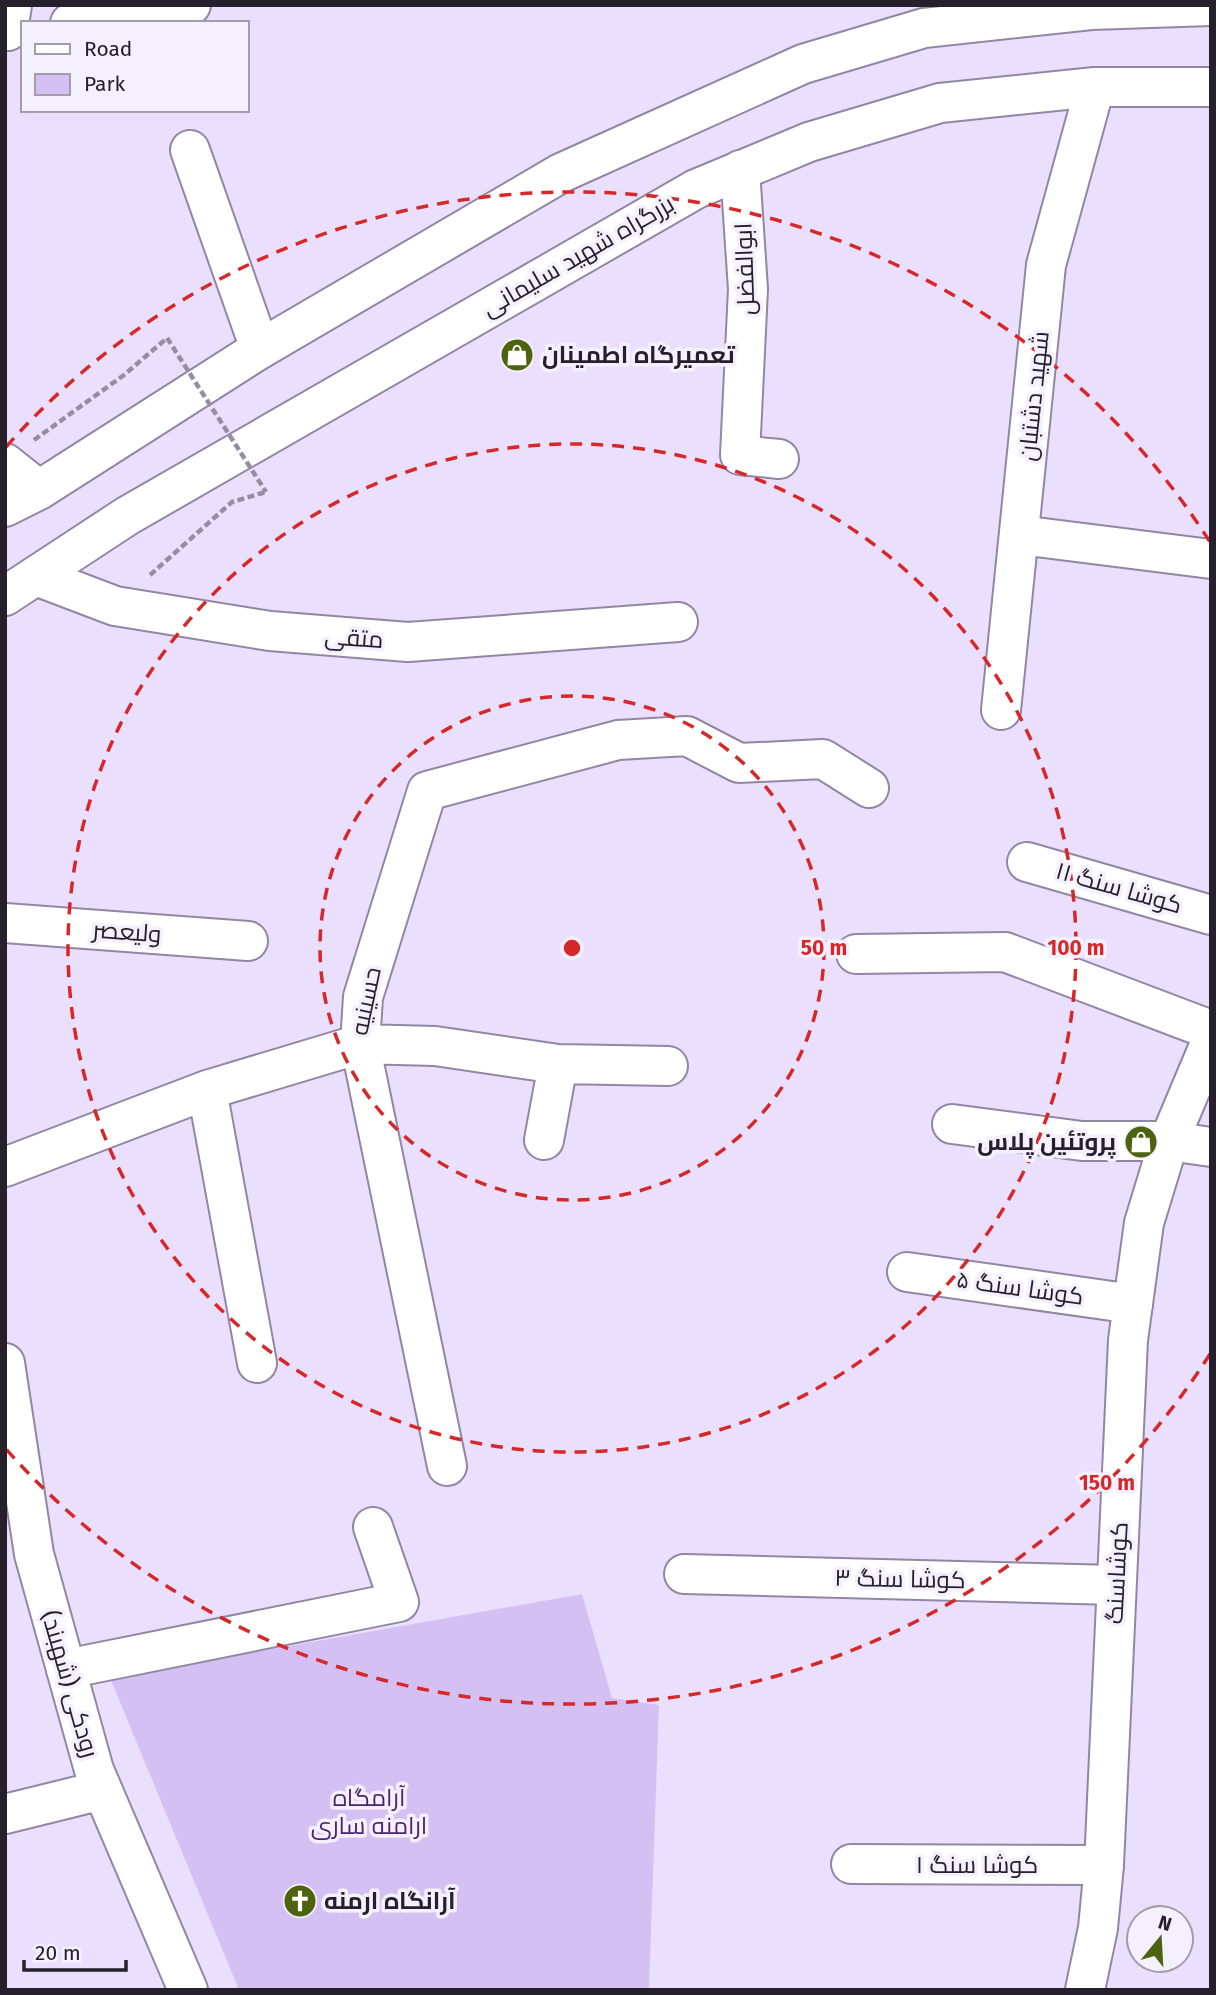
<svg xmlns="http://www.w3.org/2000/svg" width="1216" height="1995" font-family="'Fira Sans',Cairo,sans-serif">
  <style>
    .green { fill: #d5c0f3 }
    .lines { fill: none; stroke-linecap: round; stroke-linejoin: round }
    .street-casing { stroke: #9287a3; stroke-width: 42 }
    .secondary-casing { stroke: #9287a3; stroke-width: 42 }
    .highway-casing { stroke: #9287a3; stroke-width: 42 }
    .path { stroke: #968da3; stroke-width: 4.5; stroke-dasharray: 7 3.5; stroke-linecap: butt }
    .street { stroke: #fff; stroke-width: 38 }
    .secondary { stroke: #fff; stroke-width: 38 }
    .highway { stroke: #fff; stroke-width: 38 }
    .path-bridge { stroke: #968da3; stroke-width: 4.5; stroke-dasharray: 7 3.5; stroke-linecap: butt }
    .ring { fill: none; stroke: #d62828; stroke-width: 3.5; stroke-dasharray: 12 9 }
    .labels { text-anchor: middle; stroke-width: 7; stroke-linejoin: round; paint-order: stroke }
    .street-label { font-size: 24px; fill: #25202b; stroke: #f5f0fd }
    .poi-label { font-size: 24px; font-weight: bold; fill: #25202b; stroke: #f5f0fd; text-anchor: start }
    .park-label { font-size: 24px; fill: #4c2374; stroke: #f5f0fd }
    .centre { fill: #d62828; stroke: #f5f0fd; stroke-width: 3.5 }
    .ring-label { font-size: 21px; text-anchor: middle; font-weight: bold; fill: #d62828; stroke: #f5f0fd; stroke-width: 7; stroke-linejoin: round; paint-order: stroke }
  </style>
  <rect width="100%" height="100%" fill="#ebdffe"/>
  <path class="green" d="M582 1594 612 1698 659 1705 649 1988 659 1990H239L110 1678Z"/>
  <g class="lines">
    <defs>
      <path id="street" d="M70 23 191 5
        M8 31 12 5
        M190 150 260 349
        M740 170 748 289 740 455 779 459
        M1020 535 1211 559
        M36 576 115 606 270 631 408 642 678 622
        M1001 710 1046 265 1095 87
        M1027 862 1211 915
        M5 923 248 941
        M856 954 1005 952 1211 1030
        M207 1090 257 1363
        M952 1124 1082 1141H1169L1211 1147
        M544 1140 558 1064
        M5 1167 207 1090 360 1044 363 997 427 791 618 740 687 736 739 763 823 759 869 788
        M907 1272 1133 1304
        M447 1466 360 1044 435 1046 558 1064 668 1066
        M684 1574 1116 1585
        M66 1669 399 1602 373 1527
        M5 1814 102 1790
        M851 1864 1104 1865"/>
      <path id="secondary" d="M5 463 39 490
        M5 1363 34 1554 94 1770 188 1990
        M1085 1990 1098 1928 1104 1865 1128 1340 1144 1223 1169 1141 1211 1041"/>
      <path id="highway" d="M5 507 39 490 260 349 561 173 803 64 924 28 1091 10 1211 6
        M5 596 127 516 696 189 809 142 940 103 1095 87H1211"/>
    </defs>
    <use href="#street" class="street-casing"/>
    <use href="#secondary" class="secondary-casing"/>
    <use href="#highway" class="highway-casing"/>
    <path class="path" d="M34 440 124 375 167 338
      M150 575 232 502 266 492"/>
    <use href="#street" class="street"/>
    <use href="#secondary" class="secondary"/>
    <use href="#highway" class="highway"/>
    <path class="path-bridge" d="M167 338 266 492"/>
  </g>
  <g class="ring">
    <circle cx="572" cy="948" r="252"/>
    <circle cx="572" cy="948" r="504"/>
    <path d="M1210 1354A756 756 0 0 1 6 1449M6 447A756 756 0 0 1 1210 542"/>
  </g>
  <defs>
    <symbol id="shop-disc" viewBox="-11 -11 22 22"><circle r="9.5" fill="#4e630f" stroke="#f5f0fd"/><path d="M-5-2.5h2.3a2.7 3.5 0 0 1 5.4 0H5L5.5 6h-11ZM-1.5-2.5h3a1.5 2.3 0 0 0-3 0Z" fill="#fff"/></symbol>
    <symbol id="church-disc" viewBox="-11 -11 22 22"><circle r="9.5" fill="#4e630f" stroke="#f5f0fd"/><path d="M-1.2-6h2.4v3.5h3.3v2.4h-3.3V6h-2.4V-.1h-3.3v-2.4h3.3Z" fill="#fff"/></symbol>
  </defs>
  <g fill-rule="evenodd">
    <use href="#shop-disc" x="498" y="336" width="38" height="38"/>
    <use href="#shop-disc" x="1122" y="1123" width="38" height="38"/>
    <use href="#church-disc" x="281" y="1882" width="38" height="38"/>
  </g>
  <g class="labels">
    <g class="street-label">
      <text transform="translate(578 256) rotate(-30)" y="8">بزرگراه شهید سلیمانی</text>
      <text transform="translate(745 269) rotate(-92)" y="8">ابوالفضل</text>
      <text transform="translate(1034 396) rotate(-84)" y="8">شهید دشتبان</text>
      <text transform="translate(354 638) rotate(4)" y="8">متقی</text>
      <text transform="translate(1119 888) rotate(16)" y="8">۱۱ کوشا سنگ</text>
      <text transform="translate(127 932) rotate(4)" y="8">ولیعصر</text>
      <text transform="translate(366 1001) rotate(-78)" y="8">حسینیه</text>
      <text transform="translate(1020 1288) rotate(8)" y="8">کوشا سنگ ۵</text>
      <text transform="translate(1117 1573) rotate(-87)" y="8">کوشاسنگ</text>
      <text transform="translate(900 1579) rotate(1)" y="8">کوشا سنگ ۳</text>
      <text transform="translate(70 1684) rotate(74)" y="8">رودکی (شهبند)</text>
      <text x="977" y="1873">کوشا سنگ ۱</text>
    </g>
    <g class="poi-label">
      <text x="542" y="363">تعمیرگاه اطمینان</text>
      <text x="1116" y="1150" text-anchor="end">پروتئین پلاس</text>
      <text x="324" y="1909">آرانگاه ارمنه</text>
    </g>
    <g class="park-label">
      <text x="369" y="1806">آرامگاه<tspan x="369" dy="28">ارامنه ساری</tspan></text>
    </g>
  </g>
  <circle cx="572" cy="948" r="10" class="centre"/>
  <g class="ring-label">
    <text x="824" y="955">50 m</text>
    <text x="1076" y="955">100 m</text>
    <text x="1107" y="1490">150 m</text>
  </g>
  <rect width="1216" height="1995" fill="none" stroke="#25202b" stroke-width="14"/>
  <rect x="21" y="21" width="228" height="91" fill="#f5f0fd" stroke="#a29da9" stroke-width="2"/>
  <rect x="35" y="44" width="35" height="10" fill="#ffffff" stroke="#a29da9" stroke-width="2"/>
  <text x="84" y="56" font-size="21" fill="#25202b">Road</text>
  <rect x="35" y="74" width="35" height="21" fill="#d5c0f3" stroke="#a29da9" stroke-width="2"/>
  <text x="84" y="91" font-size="21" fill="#25202b">Park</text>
  <g transform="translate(1160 1939) rotate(18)"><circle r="33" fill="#f5f0fd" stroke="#a29da9" stroke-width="2"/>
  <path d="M0-5L12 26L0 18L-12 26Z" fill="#4e630f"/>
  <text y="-10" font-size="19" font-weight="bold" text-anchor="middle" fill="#25202b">N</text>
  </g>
  <path d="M24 1960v10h102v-10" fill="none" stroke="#25202b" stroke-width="3.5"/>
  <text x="35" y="1960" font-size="21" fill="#25202b" stroke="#f5f0fd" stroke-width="5" paint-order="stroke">20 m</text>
</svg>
